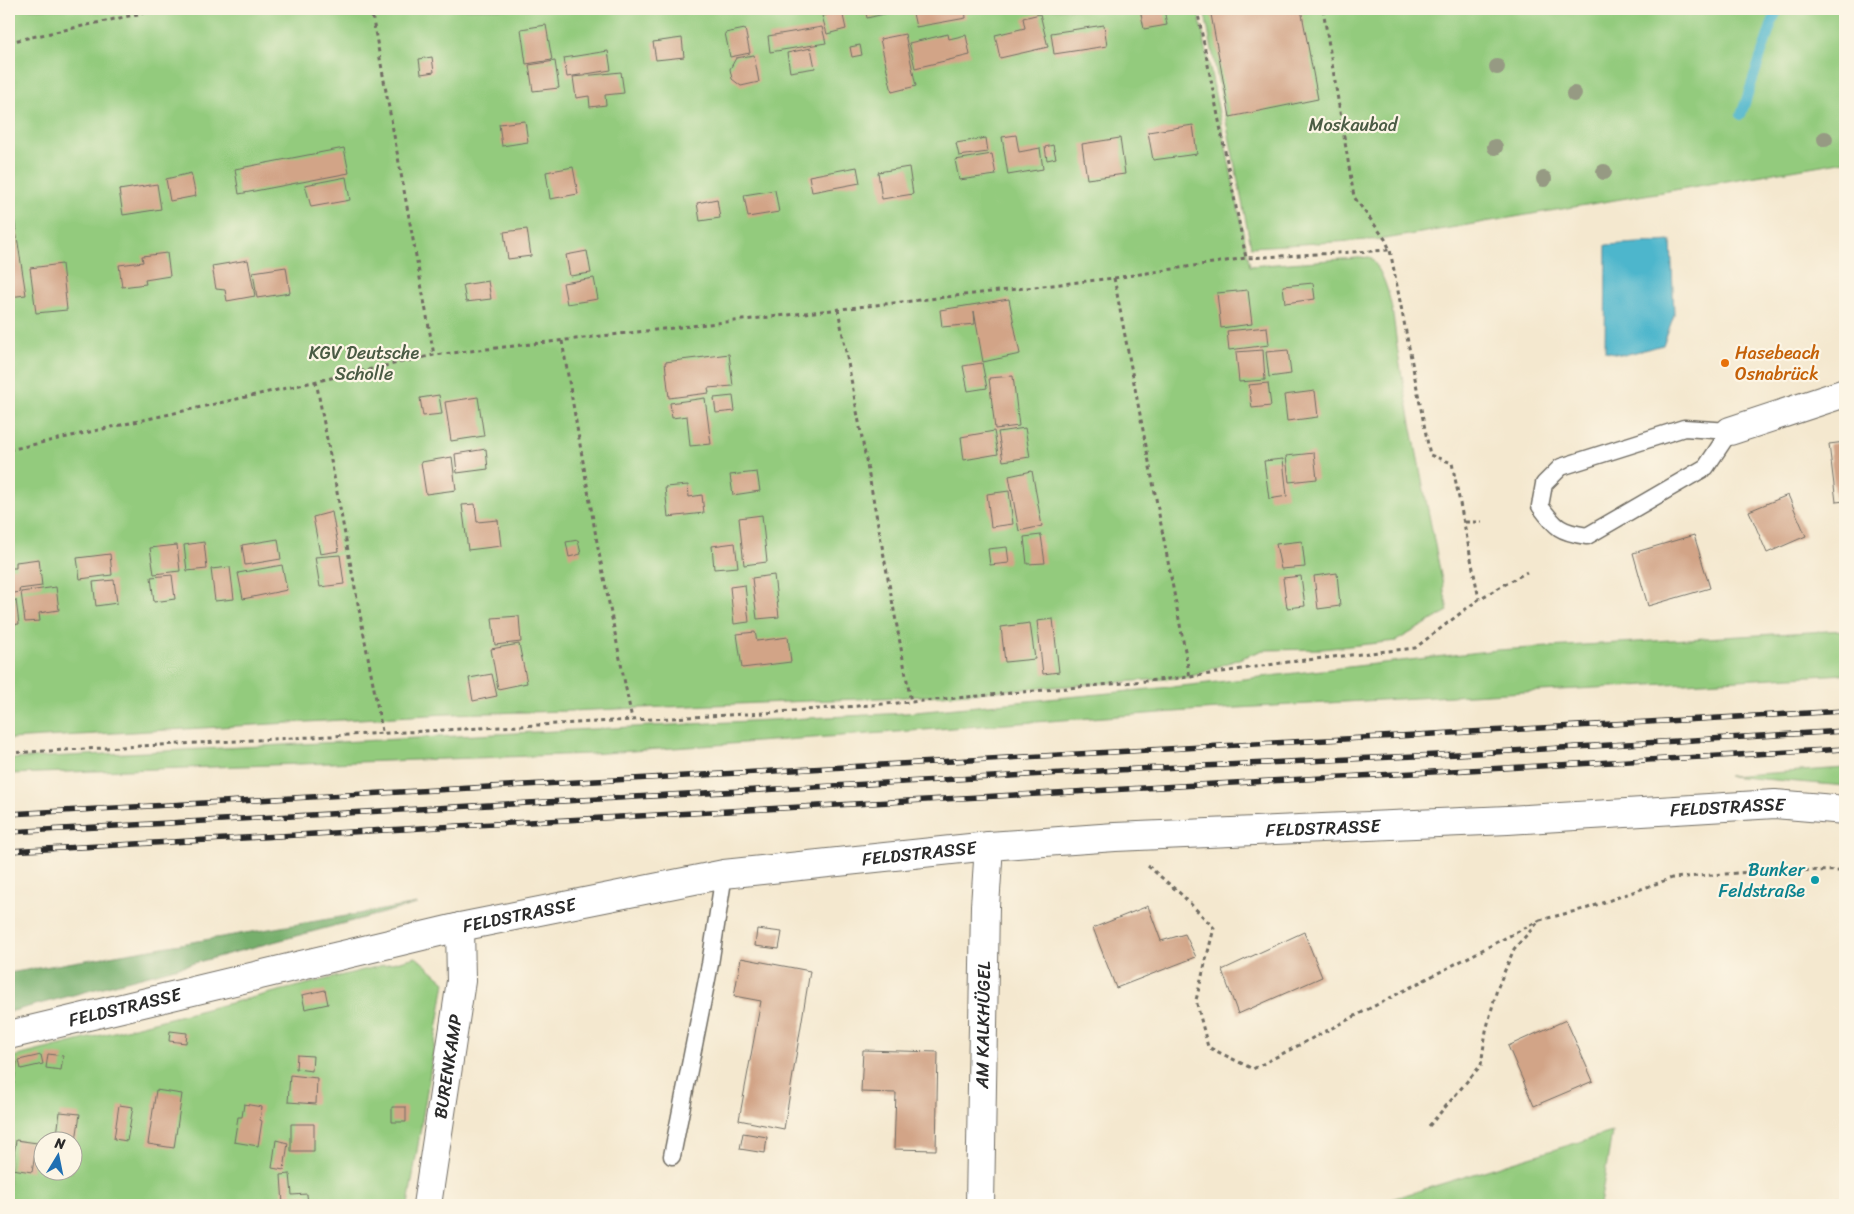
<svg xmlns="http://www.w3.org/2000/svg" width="1854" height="1214" font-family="Sriracha,sans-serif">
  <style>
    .green { fill: #93cb7d; stroke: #5f7b54; fill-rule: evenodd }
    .forest { fill: #76af6c; stroke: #506d4c }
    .water { fill: #4eb6cc; stroke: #3c707c }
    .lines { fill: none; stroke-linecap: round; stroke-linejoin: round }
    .stream { stroke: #4eb6cc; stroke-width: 10 }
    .building { fill: #d2a487 }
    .service-casing { stroke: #716d64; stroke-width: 19 }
    .minor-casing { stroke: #716d64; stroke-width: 30 }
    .path { stroke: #716d64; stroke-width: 3; stroke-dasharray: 4 4; stroke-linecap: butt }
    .service { stroke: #fff; stroke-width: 16 }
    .minor { stroke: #fff; stroke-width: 28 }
    .rail-casing { stroke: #2b2b2b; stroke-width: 5.5 }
    .rail { stroke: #fcf5e5; stroke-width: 4; stroke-dasharray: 11; stroke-linecap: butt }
    .tree { fill: #969a83 }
    .food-dot { fill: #e8710a; stroke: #fcf5e5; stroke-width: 2 }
    .culture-dot { fill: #0f9aa8; stroke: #fcf5e5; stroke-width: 2 }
    .labels { text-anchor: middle; stroke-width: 4.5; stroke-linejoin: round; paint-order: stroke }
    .park-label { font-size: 18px; fill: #4a5b44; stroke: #fcf5e5 }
    .food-label { font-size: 18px; fill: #c56008; stroke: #fcf5e5; text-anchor: start }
    .street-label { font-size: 18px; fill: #2b2b2b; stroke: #fcf5e5 }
    .culture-label { font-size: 18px; fill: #0d838f; stroke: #fcf5e5; text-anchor: end }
  </style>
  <rect width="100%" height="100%" fill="#fcf5e5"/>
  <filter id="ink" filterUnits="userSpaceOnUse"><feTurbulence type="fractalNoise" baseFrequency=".02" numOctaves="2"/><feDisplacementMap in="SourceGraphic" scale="10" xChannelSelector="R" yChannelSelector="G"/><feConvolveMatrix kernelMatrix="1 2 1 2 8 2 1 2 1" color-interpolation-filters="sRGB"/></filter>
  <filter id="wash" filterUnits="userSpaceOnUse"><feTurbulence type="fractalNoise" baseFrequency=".0096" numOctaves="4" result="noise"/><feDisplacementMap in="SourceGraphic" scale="20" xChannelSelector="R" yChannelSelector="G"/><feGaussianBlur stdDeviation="1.12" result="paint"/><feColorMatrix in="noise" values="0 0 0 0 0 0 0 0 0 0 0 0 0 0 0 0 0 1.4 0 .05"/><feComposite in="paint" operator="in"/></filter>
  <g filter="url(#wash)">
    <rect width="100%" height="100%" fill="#f4e8cf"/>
    <path class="green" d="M9 9H1198L1250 266 1370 257C1395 286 1393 329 1400 365 1415 447 1432 529 1448 611L1396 641 1322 649 1263 650 1190 677 928 696 569 711 447 714 9 739Z
      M1204 9H1845V161L1385 239 1251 247Z
      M1845 630V674L1202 710 590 754 9 774V759L906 713 1191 685 1497 650Z
      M1845 768V786L1728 776Z
      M416 957 445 982 408 1205H9V1058ZM42 1142H72V1172H42Z
      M1612 1132 1600 1205H1372Z"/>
    <path class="forest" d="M417 904 9 1012V973Z"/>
    <path class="water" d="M1671 241 1674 315 1663 345 1624 355 1605 351 1606 245Z"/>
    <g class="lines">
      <path class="stream" d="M1741 115 1774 17 1779 9"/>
    </g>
    <g id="blocks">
      <path class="building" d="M865 9H896L897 11 867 18Z
        M912 9H965L966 18 916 27Z
        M1140 9H1164L1167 25 1144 29Z
        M1210 9H1301L1318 99 1230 117Z
        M842 11 846 29 827 34 822 16Z
        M1040 14 1048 47 1000 58 995 35 1025 28 1023 18Z
        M546 25 552 60 526 64 521 29Z
        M1104 25 1107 46 1054 54 1051 33Z
        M822 27 826 43 770 52 768 36Z
        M745 29 750 53 730 57 725 33Z
        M905 34 916 86 892 92 880 39Z
        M948 34 949 39 966 35 970 55 915 68 909 43Z
        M682 38 684 57 656 60 653 42Z
        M860 45 862 55 852 57 850 47Z
        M811 48 815 68 790 72 787 53Z
        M608 51 611 70 567 77 564 58Z
        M754 55 759 82 741 86 732 79 730 69 736 58Z
        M432 57 434 72 421 74 419 59Z
        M555 61 559 88 533 91 529 65Z
        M621 72 624 93 605 95 606 105 590 107 589 96 576 98 573 77Z
        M525 121 528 142 502 146 499 124Z
        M1193 125 1197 154 1153 160 1148 132Z
        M1016 135 1019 152 1040 148 1043 169 1008 175 1002 137Z
        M986 138 988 152 959 156 956 143Z
        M1120 138 1125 174 1087 179 1082 144Z
        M1053 145 1056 158 1047 160 1045 147Z
        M344 148 349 173 239 194 235 169Z
        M992 154 996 175 959 180 955 160Z
        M573 167 578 194 550 199 546 172Z
        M857 167 860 183 812 192 809 176Z
        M909 167 913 194 882 199 878 172Z
        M191 173 196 196 170 201 166 179Z
        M346 177 350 200 311 207 305 185Z
        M157 184 161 209 123 215 119 190Z
        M775 190 779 212 748 217 744 195Z
        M717 199 720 218 700 221 697 203Z
        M9 211H13L26 295 9 297Z
        M527 229 531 256 508 259 504 232Z
        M587 251 591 273 570 276 566 255Z
        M167 253 170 276 145 280 146 284 122 287 119 265 143 262 142 256Z
        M248 260 255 296 227 301 225 290 216 289 212 266Z
        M62 264 67 310 36 313 30 268Z
        M286 267 290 293 257 298 253 272Z
        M594 278 598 299 567 304 563 283Z
        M488 281 491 299 466 302 463 285Z
        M1313 283 1315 299 1285 303 1283 286Z
        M1248 290 1252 324 1221 328 1217 293Z
        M1009 299 1020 354 983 362 974 311 975 324 942 327 940 310Z
        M1267 327 1269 345 1229 350 1227 331Z
        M1263 350 1265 380 1239 382 1236 352Z
        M1288 350 1291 374 1269 377 1266 352Z
        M729 354 733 386 708 388 709 393 669 398 665 362Z
        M982 363 987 388 968 391 963 366Z
        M1013 376 1019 426 995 429 989 378Z
        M1268 383 1271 406 1252 408 1249 385Z
        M1315 391 1318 417 1287 421 1284 395Z
        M439 395 442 414 423 416 420 398Z
        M733 396 735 411 716 413 714 398Z
        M478 397 484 436 451 441 445 402Z
        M705 398 711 444 690 446 687 416 672 418 670 403Z
        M1025 428 1030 457 1003 461 998 432Z
        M994 431 998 454 964 460 961 437Z
        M1845 442V501L1836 502 1829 444Z
        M486 449 488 469 457 473 455 454Z
        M1314 453 1317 479 1289 482 1286 456Z
        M452 457 456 490 426 494 421 462Z
        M1283 459 1287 496 1269 499 1264 461Z
        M1032 471 1042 526 1019 531 1009 476Z
        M757 472 760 491 733 495 730 475Z
        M688 485 689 497 702 495 704 513 668 517 665 487Z
        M1009 491 1013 524 991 527 987 494Z
        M1788 495 1806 536 1767 553 1749 511Z
        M475 504 477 522 498 520 501 546 468 550 462 505Z
        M332 512 339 551 320 554 313 517Z
        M762 515 767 562 744 565 739 518Z
        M1041 535 1045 563 1027 564 1024 537Z
        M1694 535 1710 588 1648 606 1633 553Z
        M278 539 281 559 245 565 242 545Z
        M578 540 581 554 569 557 566 542Z
        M1302 541 1305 567 1281 569 1276 544Z
        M204 542 207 569 187 571 184 545Z
        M735 543 738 567 714 569 712 546Z
        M177 545 180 571 154 574 150 548Z
        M1007 547 1009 563 990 565 988 549Z
        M110 554 112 575 80 579 77 558Z
        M340 555 344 584 320 587 315 557Z
        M39 559 42 586 19 589 20 592 9 594V568H16V562Z
        M282 565 287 590 243 599 238 573Z
        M230 567 234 599 215 601 211 569Z
        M1337 573 1340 606 1318 609 1314 576Z
        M172 575 175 599 154 602 151 577Z
        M774 575 779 617 757 619 752 578Z
        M1301 576 1305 606 1287 608 1283 578Z
        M114 580 117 603 96 606 93 582Z
        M745 585 749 622 734 624 730 587Z
        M56 587 59 610 39 613 40 621 25 622 21 592Z
        M16 600 19 624 9 625V601Z
        M519 616 521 642 495 645 492 618Z
        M1053 619 1059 672 1043 674 1037 621Z
        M1030 623 1035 659 1005 662 1001 627Z
        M755 632 757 641 788 637 791 662 742 668 737 634Z
        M519 644 527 683 498 689 491 649Z
        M492 674 497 696 473 701 469 678Z
        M1148 906 1161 941 1185 934 1196 957 1116 988 1093 928Z
        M757 929 782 932 779 949 755 946Z
        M1304 932 1322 977 1238 1014 1222 970Z
        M741 958 810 971 784 1129 739 1120 761 1001 734 996Z
        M325 990 328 1004 305 1009 302 995Z
        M1566 1020 1593 1081 1534 1106 1508 1046Z
        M170 1031 187 1033 186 1043 169 1041Z
        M863 1050 938 1052 936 1150 894 1149 896 1093 861 1092Z
        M48 1054 63 1056 61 1070 46 1068Z
        M41 1055 43 1064 21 1069 19 1060Z
        M297 1055 313 1056 312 1071 296 1069Z
        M9 1061 17 1062 14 1084 9 1083Z
        M290 1075 317 1078 316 1104 288 1102Z
        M156 1090 182 1094 174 1148 148 1144Z
        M244 1104 262 1107 260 1120 262 1121 258 1146 234 1142 238 1117H242Z
        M119 1105 133 1107 127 1141 114 1139Z
        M392 1107H406V1122H392Z
        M60 1112 80 1114 75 1147 72 1146V1142H56Z
        M291 1124H314V1151H291Z
        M743 1133 767 1137 765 1153 740 1149Z
        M16 1140 37 1143 32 1172 12 1169Z
        M276 1140 288 1143 284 1170 272 1168Z
        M290 1174 292 1195 307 1194 308 1205H283L281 1175Z"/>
    </g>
  </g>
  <g filter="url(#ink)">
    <use href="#blocks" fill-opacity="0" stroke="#716d64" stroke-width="1"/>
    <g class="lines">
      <defs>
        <path id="service" d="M1684 428 1730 431 1706 467 1587 536C1560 532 1556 528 1540 506L1544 484 1561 467Z
          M672 1156 710 964 724 874"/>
        <g id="minor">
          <path d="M1730 431 1845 393"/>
          <path id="s1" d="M9 1035 460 927 724 874 989 846 1115 837 1508 820 1775 804 1845 810"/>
          <path id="s2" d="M427 1205 461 981 460 927"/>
          <path id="s3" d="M980 1205 985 906 989 846"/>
        </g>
      </defs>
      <use href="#service" class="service-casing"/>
      <use href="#minor" class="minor-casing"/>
      <path class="path" d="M371 9 434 355
        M1197 9 1246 258
        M1323 9 1354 197 1385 239 1390 250 1430 455 1452 463 1479 599
        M9 42 161 9
        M1114 278 1190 677
        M838 309 911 702
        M562 341 598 548 632 719
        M316 381 382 731
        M9 450 434 355 1114 278 1246 258 1390 250
        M1465 522H1482
        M9 753 765 713 911 702 1190 677 1288 662 1415 648 1479 599 1527 572
        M1148 866 1182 895 1214 928 1196 1000 1208 1047 1253 1069 1540 920
        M1429 1126 1481 1065 1486 1031 1497 989 1514 949 1540 920 1588 908 1672 878 1778 870 1845 871"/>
      <use href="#service" class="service"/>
      <use href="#minor" class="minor"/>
      <defs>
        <path id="rail" d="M9 814 1845 711
          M9 832 1116 770 1459 754 1845 731
          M9 851 1845 749"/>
      </defs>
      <use href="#rail" class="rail-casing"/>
      <use href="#rail" class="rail"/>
    </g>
    <g class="tree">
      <circle cx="1497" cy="67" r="8"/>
      <circle cx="1574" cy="94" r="8"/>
      <circle cx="1825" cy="139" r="8"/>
      <circle cx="1495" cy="147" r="8"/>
      <circle cx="1604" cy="172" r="8"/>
      <circle cx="1544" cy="179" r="8"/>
    </g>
  </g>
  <circle class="food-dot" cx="1725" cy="363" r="5"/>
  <circle class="culture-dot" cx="1815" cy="880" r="5"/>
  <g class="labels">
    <g class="park-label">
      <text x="1353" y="131">Moskaubad</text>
      <text x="364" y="359">KGV Deutsche<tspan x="364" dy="21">Scholle</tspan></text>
    </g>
    <g class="food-label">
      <text x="1735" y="359">Hasebeach<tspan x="1735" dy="21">Osnabrück</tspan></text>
    </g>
    <g class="street-label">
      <text dy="6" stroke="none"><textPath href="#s1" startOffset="1739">FELDSTRASSE</textPath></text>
      <text dy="6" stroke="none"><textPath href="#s1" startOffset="1334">FELDSTRASSE</textPath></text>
      <text dy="6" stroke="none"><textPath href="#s1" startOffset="929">FELDSTRASSE</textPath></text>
      <text dy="6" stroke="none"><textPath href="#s1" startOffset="524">FELDSTRASSE</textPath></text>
      <text dy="6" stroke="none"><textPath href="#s1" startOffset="119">FELDSTRASSE</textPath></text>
      <text dy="6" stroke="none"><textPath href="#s3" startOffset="180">AM KALKHÜGEL</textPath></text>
      <text dy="6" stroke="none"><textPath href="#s2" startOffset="140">BURENKAMP</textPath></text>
    </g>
    <g class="culture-label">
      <text x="1805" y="876">Bunker<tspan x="1805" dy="21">Feldstraße</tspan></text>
    </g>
  </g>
  <rect width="1854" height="1214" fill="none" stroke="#fcf5e5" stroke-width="30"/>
  <g transform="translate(58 1156) rotate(10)"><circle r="24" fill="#fcf5e5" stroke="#a8a49b"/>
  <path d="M0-4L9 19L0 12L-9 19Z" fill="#1f6fb2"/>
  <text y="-8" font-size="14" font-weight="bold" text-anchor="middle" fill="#2b2b2b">N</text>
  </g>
</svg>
